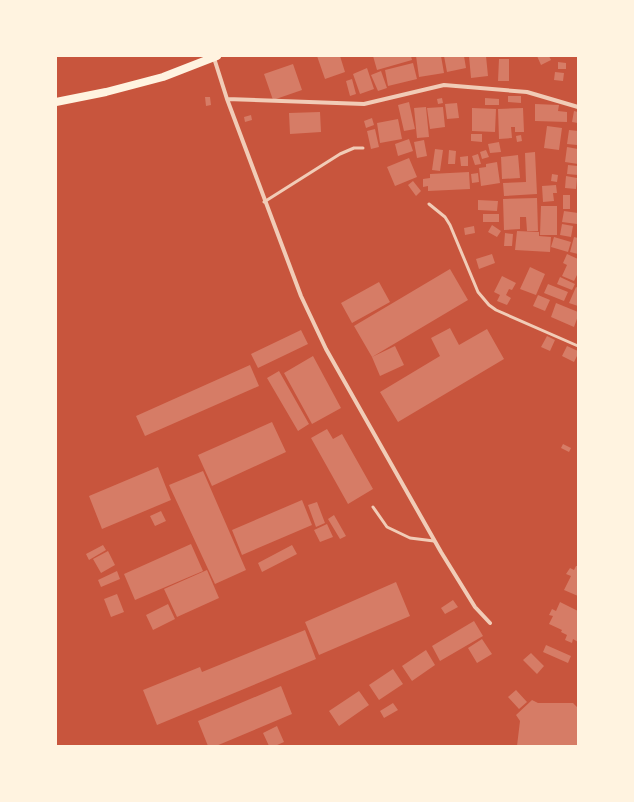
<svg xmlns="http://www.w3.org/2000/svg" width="634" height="802" font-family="'Roboto Condensed',sans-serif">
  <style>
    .building { fill: #d67c66 }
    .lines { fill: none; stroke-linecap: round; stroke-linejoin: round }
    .service { stroke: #f1ccb7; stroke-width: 3 }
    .minor { stroke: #f1ccb7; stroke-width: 4 }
    .secondary { stroke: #fff3e0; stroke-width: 8 }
  </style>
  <rect width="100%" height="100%" fill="#c8553d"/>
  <path class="building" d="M317 56H340L345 72 325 79Z
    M373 56H411L412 60 377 70Z
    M416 56H441L444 73 419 77Z
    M444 56H452V57L464 56 466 68 447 72Z
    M469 56H486L488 76 471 78Z
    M537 56H549L551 60 541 65Z
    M499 59H509V81H498Z
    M558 62 566 63V69H558Z
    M413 63 417 79 388 86 385 70Z
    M293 64 302 90 273 100 264 74Z
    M367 68 374 89 360 94 353 74Z
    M381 71 387 88 378 91 371 75Z
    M555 72 564 73 563 81 554 80Z
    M352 79 356 94 350 96 346 81Z
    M508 96H521V103L508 102Z
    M205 97H210L211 105 206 106Z
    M442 98 443 103 438 104 437 99Z
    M485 98 499 99V105H485Z
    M409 102 415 129 404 131 398 105Z
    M457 103 459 118 447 119 445 104Z
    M535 104 559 105 558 111 567 112V122L535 121Z
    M426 107 429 137 417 138 414 108Z
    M443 107 445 127 430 129 427 108Z
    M472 108 496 109 495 132 472 131Z
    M523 108 524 132H515V127H511L512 138 499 139 498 109Z
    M574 111 578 112V123L572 122Z
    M320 112 321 132 290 134 289 113Z
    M251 115 252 120 245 122 244 117Z
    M372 118 374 125 366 128 364 121Z
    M398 119 402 139 380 143 377 123Z
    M547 126 562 128 559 150 544 148Z
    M375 129 379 147 371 149 367 131Z
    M569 130 578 131 577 145 567 144Z
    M471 134H482V142L471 141Z
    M521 135 522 141 517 142 516 136Z
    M409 139 413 151 398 156 395 144Z
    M424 140 427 156 417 158 414 142Z
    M499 142 501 152 490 153 488 144Z
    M567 147 578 149V164L565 162Z
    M435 149 443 150 440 171 432 170Z
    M449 150 456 151 455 164H448Z
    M486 150 489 157 482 159 480 152Z
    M535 152 537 194 504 196 503 183 526 182 525 153Z
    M478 154 481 164 475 165 472 156Z
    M518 155 520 178 502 179 501 157Z
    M468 156V166H461L460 157Z
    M409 158 417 177 395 186 387 167Z
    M497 162 500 183 481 186 479 168 486 167V164Z
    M568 165 578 166V175L567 174Z
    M469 172 470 189 428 191V186L423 187V179L430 178V174Z
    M478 173 479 182 472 183 471 174Z
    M552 174 558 175 557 182 551 181Z
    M566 176 577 178 576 189 565 188Z
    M413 181 421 191 416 196 408 185Z
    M556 185 557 193H553L554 201 543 202 542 186Z
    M563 195H570V209H563Z
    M537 198 538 231H527L526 217H520V229L504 230 503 199Z
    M478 200 498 201 497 211 478 210Z
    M541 206H557V235H540Z
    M564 211 578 213 577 224 562 222Z
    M483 214H499V222H483Z
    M562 224 573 226 571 237 560 235Z
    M492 225 501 231 497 237 488 232Z
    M474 226 475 233 465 235 464 228Z
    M517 231 539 232V236L551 237 550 252 515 250Z
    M505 233 513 234 512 246H504Z
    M554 237 571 242 568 252 551 247Z
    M574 237 578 238V254L570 252Z
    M492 254 495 263 479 269 476 259Z
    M567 254 578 259V273L574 281 562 276 567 265 563 263Z
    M530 267 545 274 536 295 520 289Z
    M450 269 468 300 372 357 354 326Z
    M502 276 516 283 512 290 509 289 506 295 511 298 507 305 497 301 500 295 494 292Z
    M560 277 575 284 572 290 557 284Z
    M379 282 390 302 352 323 341 303Z
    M548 284 568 292 564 301 544 293Z
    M576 287 578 288V306L569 303Z
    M538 295 550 300 545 311 533 306Z
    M556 303 578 312V316L574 327 551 317Z
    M450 328 459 345 487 329 504 359 398 422 380 392 440 356 431 338Z
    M301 330 308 344 258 368 251 354Z
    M547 336 555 340 550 351 541 347Z
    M395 346 404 365 380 376 372 357Z
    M567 346 578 351V354L574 362 562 356Z
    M313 356 341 408 312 424 284 373Z
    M250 365 259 386 145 436 136 416Z
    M279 371 309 424 298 431 267 378Z
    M272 422 286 452 212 486 198 455Z
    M327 429 333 439 342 434 373 489 348 504 311 438Z
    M563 444 571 448 569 452 561 448Z
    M158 467 171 500 102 529 89 496Z
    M203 471 246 570 215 584 169 485Z
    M302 500 312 525 242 555 232 530Z
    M317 502 325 523 316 527 308 505Z
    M161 511 166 521 155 526 150 516Z
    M334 515 346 536 340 539 328 519Z
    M327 524 333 537 320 542 314 530Z
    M191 544 203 571 135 600 124 574Z
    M103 545 106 550 89 560 86 554Z
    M292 545 297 554 262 572 258 563Z
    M108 551 115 565 101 573 93 559Z
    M576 566H578V596L564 590 571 576 566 574 570 568 574 570Z
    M207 570 219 598 177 617 164 589Z
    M117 571 120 579 101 587 98 580Z
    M396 582 410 616 319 655 305 622Z
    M117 594 124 612 111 617 104 599Z
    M453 600 458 607 445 614 441 608Z
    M560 602 578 611V642L573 639 572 643 565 640 567 635 561 632 562 630 549 624 553 616 549 615 552 609 556 611Z
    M168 604 175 619 153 630 146 615Z
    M474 621 483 636 440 661 432 646Z
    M305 630 316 659 157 725 143 690 200 667 202 672Z
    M482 639 492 654 477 663 468 648Z
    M546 645 571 656 568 663 543 652Z
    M426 650 435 665 412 681 402 666Z
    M531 653 544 666 537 674 523 660Z
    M393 669 403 684 379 700 369 685Z
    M281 686 292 714 216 746H208L198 721Z
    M516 690 527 702 519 709 508 697Z
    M359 691 369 705 339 726 329 711Z
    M532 700 538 703H573L578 708V746H517L520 721 516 715Z
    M393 703 398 710 384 718 380 711Z
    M277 726 284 742 275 746H269L263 733Z"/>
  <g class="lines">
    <path class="service" d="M264 202 340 154 354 148H363
      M429 204 445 217 450 225 478 292 489 305 496 310 578 346
      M373 507 387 527 410 538 434 541"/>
    <path class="minor" d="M214 58 227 99 301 296 326 349 441 552 475 607 490 623
      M227 99 364 104 444 85 527 92 578 107"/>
    <path class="secondary" d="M56 102 106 92 163 77 217 56"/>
  </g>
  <rect width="634" height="802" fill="none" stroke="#fff3e0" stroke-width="114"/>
</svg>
